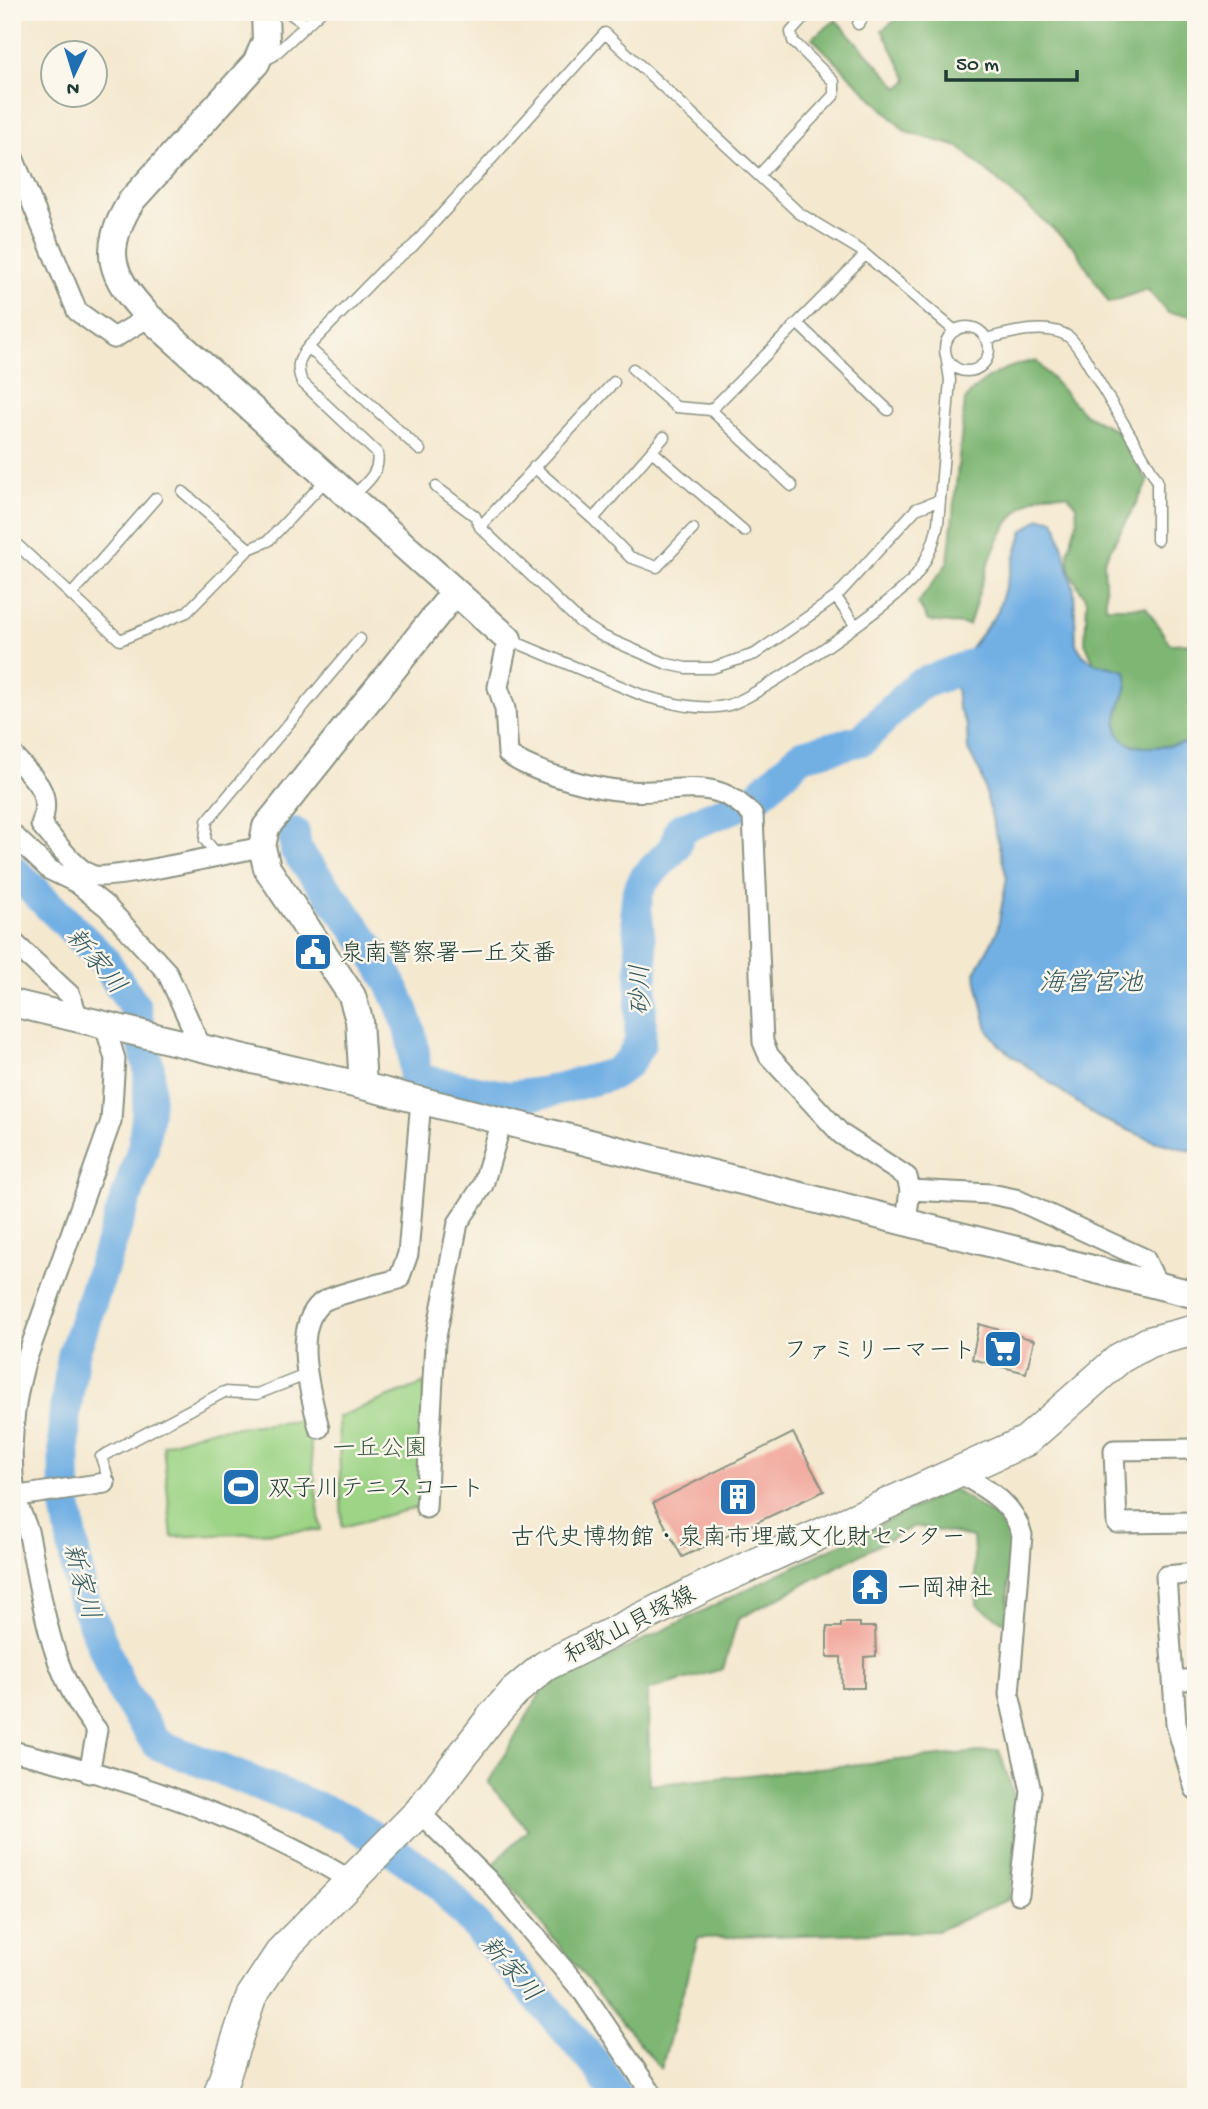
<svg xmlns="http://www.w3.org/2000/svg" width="1208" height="2109" font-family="'Gochi Hand','Klee One',sans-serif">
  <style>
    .green { fill: #9dd486; stroke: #5e885d; stroke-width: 2 }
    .forest { fill: #7eb673; stroke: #4e7a54; stroke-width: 2 }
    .water { fill: #72b0e4; stroke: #48768c; stroke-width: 2 }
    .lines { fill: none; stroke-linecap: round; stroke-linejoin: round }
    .river { stroke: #72b0e4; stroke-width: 32 }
    .building { fill: #f2a99e }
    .lane-casing { stroke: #8a9282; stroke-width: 13 }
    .street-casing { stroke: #8a9282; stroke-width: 23 }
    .secondary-casing { stroke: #8a9282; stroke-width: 30 }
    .primary-casing { stroke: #8a9282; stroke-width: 33 }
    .lane { stroke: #fff; stroke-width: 10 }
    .street { stroke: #fff; stroke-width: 19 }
    .secondary { stroke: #fff; stroke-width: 26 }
    .primary { stroke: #fff; stroke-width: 30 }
    .labels { text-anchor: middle; stroke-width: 5; stroke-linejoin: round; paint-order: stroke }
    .poi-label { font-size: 24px; fill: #1f3d34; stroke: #fbf7ec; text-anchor: start }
    .park-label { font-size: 24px; fill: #385b44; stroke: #fbf7ec }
    .street-label { font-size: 24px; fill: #1f3d34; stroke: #fbf7ec }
    .water-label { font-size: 26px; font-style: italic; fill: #345a60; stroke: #fbf7ec }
  </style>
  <rect width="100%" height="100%" fill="#fbf7ec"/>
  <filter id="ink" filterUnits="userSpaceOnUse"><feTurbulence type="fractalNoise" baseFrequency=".0143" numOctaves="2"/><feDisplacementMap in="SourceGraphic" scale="14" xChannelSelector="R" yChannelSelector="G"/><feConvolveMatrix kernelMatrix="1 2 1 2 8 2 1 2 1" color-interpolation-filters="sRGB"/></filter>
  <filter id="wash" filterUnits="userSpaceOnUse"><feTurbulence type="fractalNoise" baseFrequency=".00686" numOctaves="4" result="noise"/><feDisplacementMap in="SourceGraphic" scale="28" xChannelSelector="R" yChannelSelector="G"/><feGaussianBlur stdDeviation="1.57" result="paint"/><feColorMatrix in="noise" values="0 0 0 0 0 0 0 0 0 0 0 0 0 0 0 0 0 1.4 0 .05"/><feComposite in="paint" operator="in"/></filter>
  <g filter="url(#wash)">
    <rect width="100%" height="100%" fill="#f4e8cf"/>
    <path class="green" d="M425 1383 419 1507 342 1527 338 1417Z
      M307 1420 321 1530 172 1537 163 1445 209 1430Z"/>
    <path class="forest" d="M907 12H1196V316L1168 313 1147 289 1109 303 1074 247 959 147 906 132 812 38 836 20 899 88 908 80 882 30Z
      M1036 361 1084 414 1116 430 1148 482 1104 561 1106 607H1146L1170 644 1196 643V741C1169 746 1107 761 1118 713 1122 697 1130 688 1126 671L1094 663 1085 642 1087 601 1070 572 1068 553 1077 520 1076 506 1068 495C1062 495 1053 492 1047 494 997 505 983 584 969 625L928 621 918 603 948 562 965 400C980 378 1010 364 1036 361Z
      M953 1489 1011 1528 1007 1624 977 1605 973 1537 914 1526 738 1619 723 1669 648 1690 649 1785 999 1750 1020 1815 1009 1899 937 1931 698 1938 661 2069 493 1865 528 1829 488 1783 543 1689Z"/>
    <path class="water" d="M1040 518 1053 519 1057 526 1074 590 1076 644 1083 655 1094 663 1126 671C1130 688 1122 697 1118 713 1107 761 1169 746 1196 741V1152L1154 1141 1097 1117 1001 1047 988 1030 975 973 997 932 1007 878 981 774 968 750 967 726 958 707 956 685 964 657 997 613 1023 531Z"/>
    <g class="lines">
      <path class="river" d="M294 833 296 850C342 913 423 997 414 1079L508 1097 547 1092 614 1074 629 1062 640 1043 642 959 636 908 638 891 645 878 675 847 680 829 753 800 802 755 862 740 918 685 1000 654
        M12 869 103 959 135 1007 149 1069V1101L143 1148 73 1356 64 1420 65 1499 81 1593 121 1689 157 1744 348 1820 437 1881 600 2069 616 2097"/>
    </g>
    <g id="blocks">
      <path class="building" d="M979 1324 1034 1340 1026 1373 972 1359Z
        M793 1433 824 1491 682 1557 653 1503Z
        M841 1623H860V1627H875L876 1656 864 1657V1688H842L841 1657H827V1627H841Z"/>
    </g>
  </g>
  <g filter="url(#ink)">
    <use href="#blocks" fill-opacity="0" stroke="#8a9282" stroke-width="2"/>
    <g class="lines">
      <defs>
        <path id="lane" d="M288 12 306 25
          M858 24 867 12
          M262 61 273 56 320 12
          M759 175 834 95V82L793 41 791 32 809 12
          M798 324 888 410
          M945 349a22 22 0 1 1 44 0a22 22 0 1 1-44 0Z
          M986 339C1008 333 1049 322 1069 337 1074 341 1079 349 1083 355L1157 480V540
          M308 347C298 360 296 367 302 382L377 453C381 473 366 483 353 496
          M633 369 676 407 711 410
          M420 450 308 347 385 268 413 246 605 33 799 213 860 250 955 331
          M652 451 744 531
          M534 467 593 519 630 557 657 567 693 529
          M792 486 711 410 865 255
          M436 487 475 516 480 527 580 622 602 636 667 664 686 668H712L755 654 836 597 916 509 940 500
          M183 492 249 549 268 541 327 479
          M593 519 664 437
          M480 527 614 382
          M12 540 120 640 187 612 249 549
          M71 595 156 498
          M836 597 855 625
          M508 639 644 696C669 703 703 712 729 705 760 696 893 603 914 578 927 561 934 545 938 524L950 380 946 355
          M217 854 205 840 207 821 360 639
          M105 1483 107 1475 101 1457 224 1392 257 1394 306 1375"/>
        <path id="street" d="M12 155 77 311 114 338 149 317
          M508 639 498 687 505 709 508 754C533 773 595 789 627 791 676 795 714 772 753 816L763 1042 769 1056 841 1134 907 1177 910 1190 906 1221
          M12 754C34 780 53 790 41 825 55 840 72 866 91 875 109 882 232 852 262 847
          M12 834 50 870 77 883 107 907 167 972 201 1047
          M12 941 70 995 79 1020
          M910 1190 991 1194 1015 1199 1145 1259 1158 1286
          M319 1428C311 1395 291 1329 321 1303 330 1295 384 1283 399 1279L408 1254 421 1100
          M1196 1449 1114 1450 1117 1523 1196 1522
          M956 1471C984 1488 1013 1501 1022 1535L1009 1694 1031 1791 1019 1894
          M12 1497 105 1483
          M426 1508 435 1342 458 1223 483 1185 502 1121
          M1173 1681 1196 1679
          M12 1751C128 1778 250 1820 352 1881
          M89 1773 97 1730C50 1674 43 1604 29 1535 26 1521 17 1508 15 1494 9 1453 13 1406 24 1366L111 1121 115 1059 105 1026
          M1195 1789 1176 1724 1166 1576 1196 1573
          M419 1812 487 1879 583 1992 654 2097"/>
        <path id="secondary" d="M265 12 266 41 256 63 132 200C100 251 110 276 149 317L508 639
          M12 1003 363 1086 1196 1295
          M363 1086 359 1020 352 996 267 868 262 847 266 827 454 593"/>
        <path id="primary" d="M218 2097 251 1997 282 1950 419 1812 491 1718 514 1692 545 1666 710 1584 1026 1441 1120 1358 1149 1342 1196 1330"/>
      </defs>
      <use href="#lane" class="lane-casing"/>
      <use href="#street" class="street-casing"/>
      <use href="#secondary" class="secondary-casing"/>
      <use href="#primary" class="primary-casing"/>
      <use href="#lane" class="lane"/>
      <use href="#street" class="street"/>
      <use href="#secondary" class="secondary"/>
      <use href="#primary" class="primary"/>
    </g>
  </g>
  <defs>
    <symbol id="civic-square" viewBox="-11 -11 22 22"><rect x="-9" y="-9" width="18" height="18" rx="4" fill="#1f6fb2" stroke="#fbf7ec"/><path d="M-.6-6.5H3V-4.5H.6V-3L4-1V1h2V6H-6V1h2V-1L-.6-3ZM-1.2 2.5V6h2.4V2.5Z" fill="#fff"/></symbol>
    <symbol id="supermarket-square" viewBox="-11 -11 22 22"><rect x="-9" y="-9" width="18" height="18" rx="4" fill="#1f6fb2" stroke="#fbf7ec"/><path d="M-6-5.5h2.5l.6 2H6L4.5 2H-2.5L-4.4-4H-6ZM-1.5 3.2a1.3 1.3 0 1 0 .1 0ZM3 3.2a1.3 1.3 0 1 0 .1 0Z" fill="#fff"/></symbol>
    <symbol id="stadium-square" viewBox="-11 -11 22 22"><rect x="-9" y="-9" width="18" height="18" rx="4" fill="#1f6fb2" stroke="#fbf7ec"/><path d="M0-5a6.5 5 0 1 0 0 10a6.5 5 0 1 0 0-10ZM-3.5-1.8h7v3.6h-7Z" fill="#fff"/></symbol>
    <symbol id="building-square" viewBox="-11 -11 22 22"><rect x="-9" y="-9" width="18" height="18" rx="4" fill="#1f6fb2" stroke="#fbf7ec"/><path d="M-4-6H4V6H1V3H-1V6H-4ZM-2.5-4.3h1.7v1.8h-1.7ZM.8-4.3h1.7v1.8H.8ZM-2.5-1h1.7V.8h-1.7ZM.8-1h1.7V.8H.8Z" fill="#fff"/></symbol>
    <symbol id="temple-square" viewBox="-11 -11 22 22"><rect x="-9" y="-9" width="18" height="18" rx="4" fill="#1f6fb2" stroke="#fbf7ec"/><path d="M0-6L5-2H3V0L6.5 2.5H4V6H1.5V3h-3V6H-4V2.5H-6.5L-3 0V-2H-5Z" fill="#fff"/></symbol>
  </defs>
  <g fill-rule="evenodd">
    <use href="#civic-square" x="291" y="930" width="44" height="44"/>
    <use href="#supermarket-square" x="981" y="1327" width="44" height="44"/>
    <use href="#stadium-square" x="219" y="1465" width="44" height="44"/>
    <use href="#building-square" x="716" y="1475" width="44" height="44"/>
    <use href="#temple-square" x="848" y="1565" width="44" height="44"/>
  </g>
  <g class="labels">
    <g class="poi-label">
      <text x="340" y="960">泉南警察署一丘交番</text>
      <text x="976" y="1357" text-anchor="end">ファミリーマート</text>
      <text x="268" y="1495">双子川テニスコート</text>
      <text x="738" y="1544" text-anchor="middle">古代史博物館・泉南市埋蔵文化財センター</text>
      <text x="897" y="1595">一岡神社</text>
    </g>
    <g class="park-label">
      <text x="380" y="1455">一丘公園</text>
    </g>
    <g class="street-label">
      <text transform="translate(629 1624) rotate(-27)" y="8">和歌山貝塚線</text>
    </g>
    <g class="water-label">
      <text transform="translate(97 960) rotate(50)" y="9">新家川</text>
      <text x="1091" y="990">海営宮池</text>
      <text transform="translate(639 990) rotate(-91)" y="9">砂川</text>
      <text transform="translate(83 1581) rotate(75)" y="9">新家川</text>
      <text transform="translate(512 1968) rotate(49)" y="9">新家川</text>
    </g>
  </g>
  <rect width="1208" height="2109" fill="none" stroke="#fbf7ec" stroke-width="42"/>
  <g transform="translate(74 74) rotate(184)"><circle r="33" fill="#fbf7ec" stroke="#a3ada2" stroke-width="2"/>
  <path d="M0-5L12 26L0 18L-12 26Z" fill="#1f6fb2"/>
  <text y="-10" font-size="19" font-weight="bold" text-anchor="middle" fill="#1f3d34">N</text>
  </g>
  <path d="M946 70v10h131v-10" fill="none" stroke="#1f3d34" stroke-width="3.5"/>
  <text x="956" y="70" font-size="21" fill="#1f3d34" stroke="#fbf7ec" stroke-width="5" paint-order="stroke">50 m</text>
</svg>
